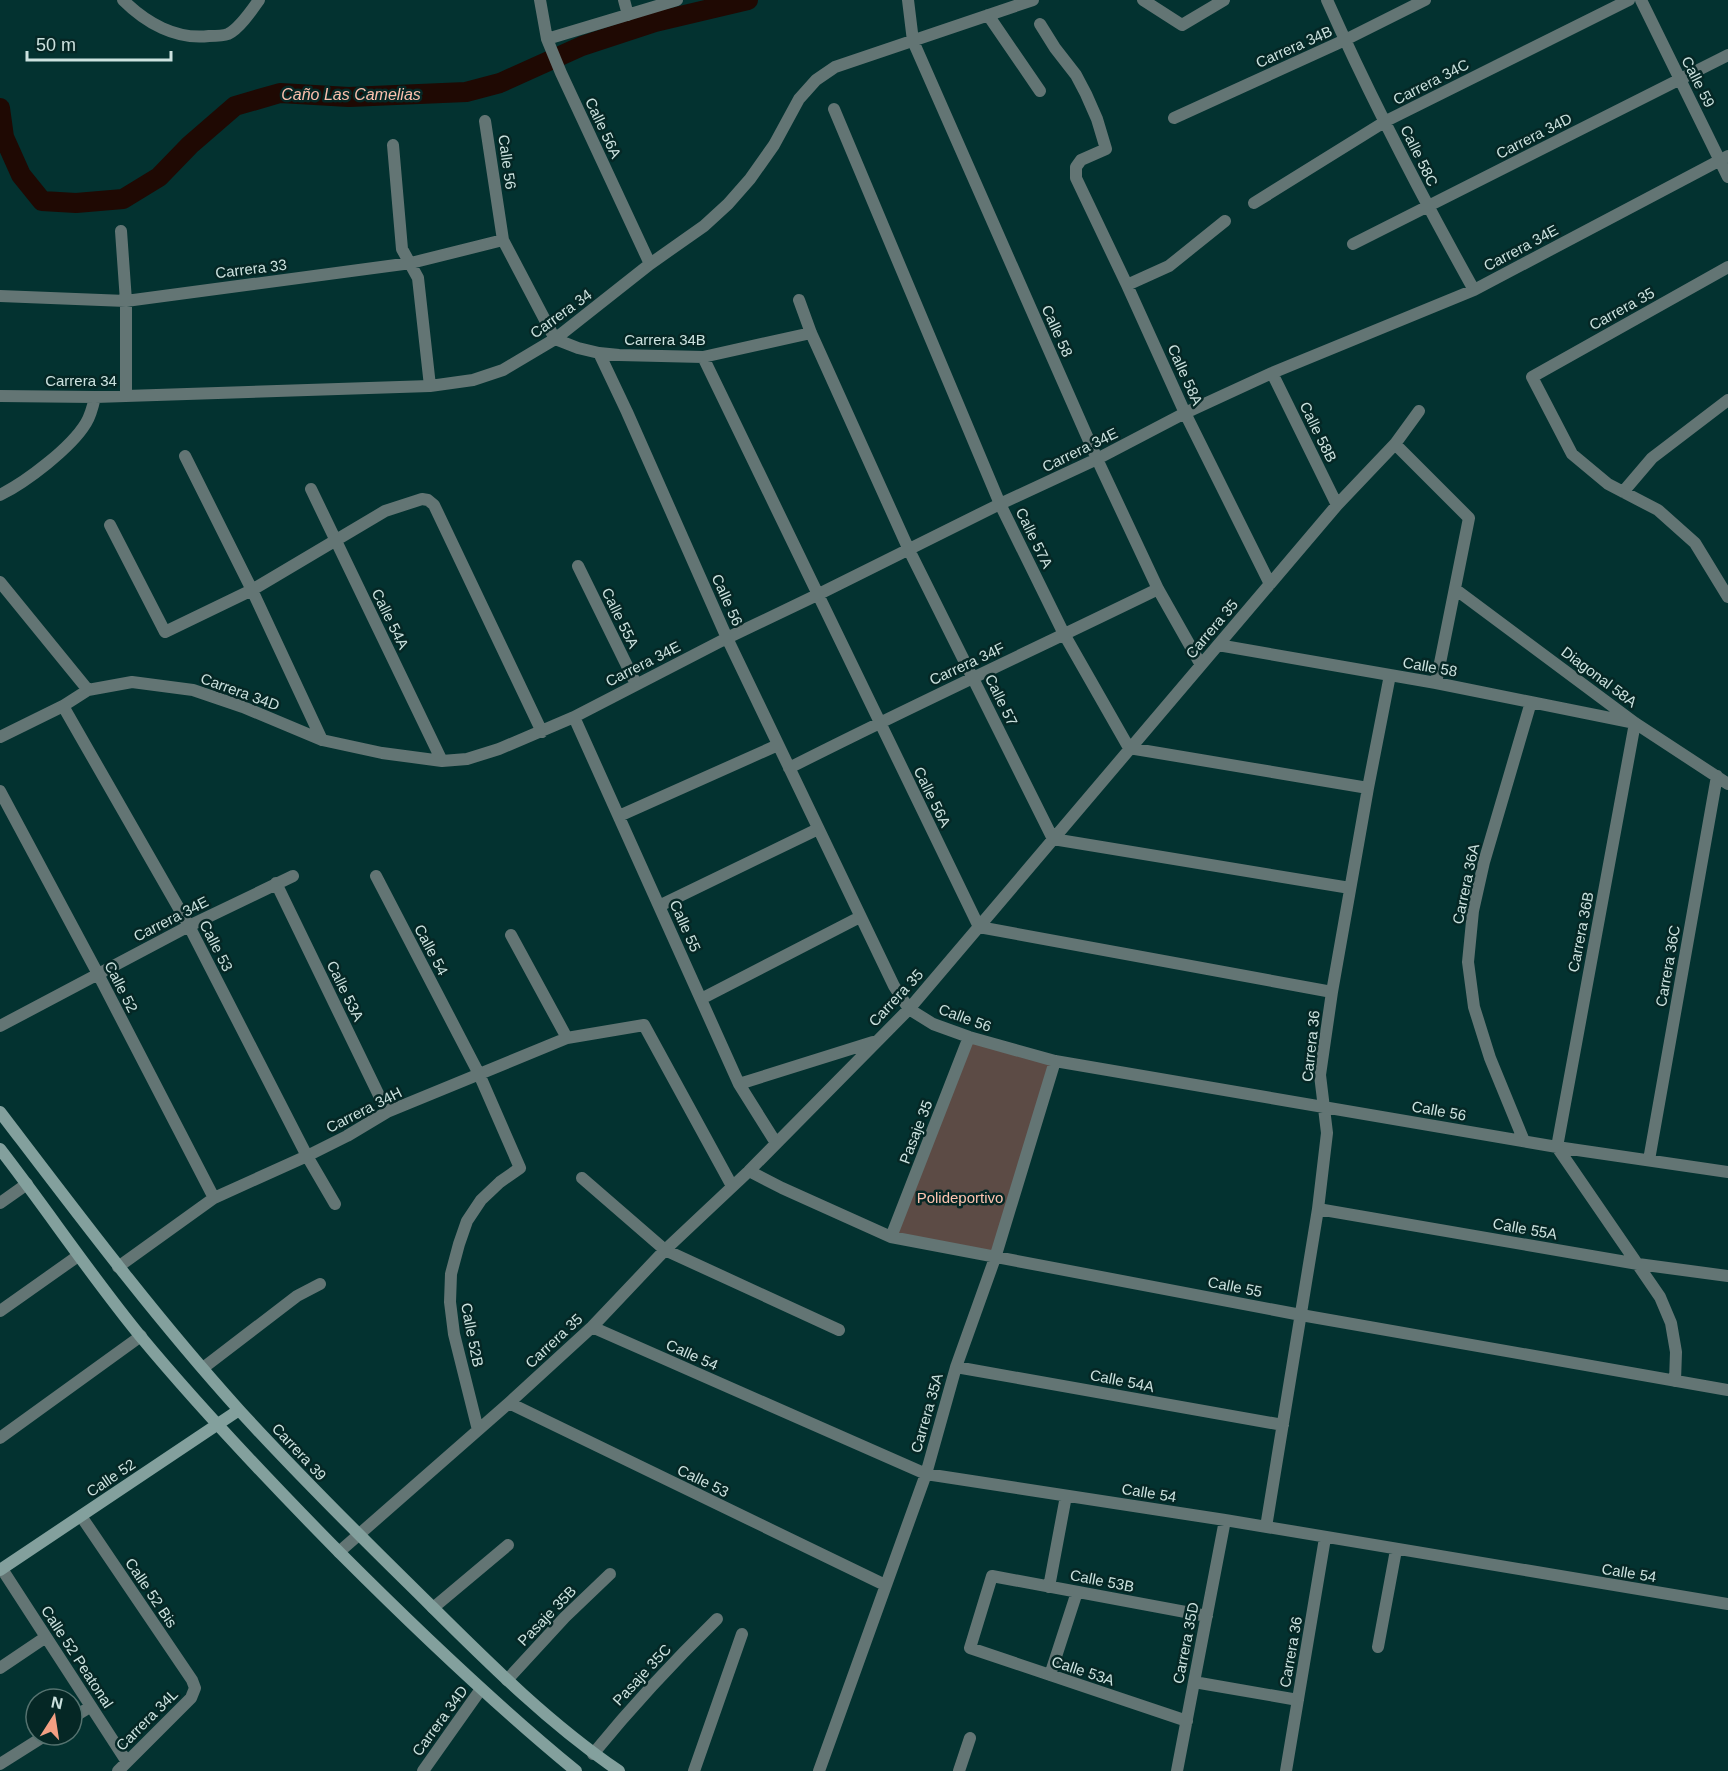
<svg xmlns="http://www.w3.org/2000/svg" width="1728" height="1771" font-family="Helvetica,sans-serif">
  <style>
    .green { fill: #5c4b45 }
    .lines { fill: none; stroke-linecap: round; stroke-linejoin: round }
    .canal { stroke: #1f0903; stroke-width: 20 }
    .service { stroke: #637574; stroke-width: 12 }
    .minor { stroke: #637574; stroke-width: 12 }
    .secondary { stroke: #83a09d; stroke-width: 12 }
    .labels { text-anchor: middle; stroke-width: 5; stroke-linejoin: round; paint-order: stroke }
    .street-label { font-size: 15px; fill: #cce2df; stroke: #052725 }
    .park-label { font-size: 15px; fill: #fec4b0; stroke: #052725 }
    .water-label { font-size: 16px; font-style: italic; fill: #fac0ad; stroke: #052725 }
  </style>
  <rect width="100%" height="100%" fill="#033230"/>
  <path class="green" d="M969 1037 1055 1061 995 1258 891 1237Z"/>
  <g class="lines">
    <path class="canal" d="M0 108 4 137 21 175 42 201 76 203 123 199 159 177 190 145 235 106 280 93 349 97 466 92 500 83 582 46 655 22 748 0"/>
    <path class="service" d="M123 0C146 23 176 40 209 36 215 36 223 36 228 34 239 29 252 10 259 0"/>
    <path class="minor" d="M540 0 547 39 561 73 650 264
      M624 0 628 15
      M908 0 913 41 1097 459 1158 589 1201 665
      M1143 0 1182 25 1224 0
      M1327 0C1371 99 1421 195 1474 290
      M1641 0 1728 177
      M988 15 1040 91
      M1040 24 1055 48 1076 75 1086 94 1097 119 1106 149 1081 160 1076 167V178L1127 285 1185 413 1270 584
      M547 39 677 0
      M834 109 1000 504 1064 634 1129 748 1368 788
      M1174 118 1345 40 1425 0
      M485 121 503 240 555 339 578 348 599 353 619 355 703 357 811 333
      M393 145 402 249 418 278 430 386
      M1254 203 1386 121 1629 0
      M121 231 126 301V396
      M1353 244 1728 55
      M1728 267 1532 377 1572 454 1608 484 1658 510 1695 543 1728 597
      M1127 285 1169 266 1225 221
      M0 296 126 301 411 263 503 240
      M799 300 811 333 909 550 1053 839 1350 888
      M599 353 627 412 727 638 894 986 909 1009 933 1024 969 1037 1055 1061 1557 1147 1728 1172
      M703 357 979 927 1332 992
      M1272 373 1337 505
      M0 396 95 397 430 386 473 380 503 370 555 339 650 264 704 226 728 204 750 179 774 145 799 99 816 80 835 67 1033 0
      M1395 444 1469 518 1436 683
      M185 456 252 590 322 740
      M311 489 442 761
      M1623 492 1652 458 1728 400
      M0 495C26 482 71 448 86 423 91 415 93 406 95 397
      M110 525 165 632 252 590 385 511 422 499 428 500 434 505 542 732
      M578 566 636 684
      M0 582 88 690
      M1455 589 1635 723 1728 784
      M1218 645 1436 683 1635 723 1557 1147 1660 1297 1671 1323 1676 1352 1675 1381
      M63 706 189 926 307 1156 335 1204
      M574 717 739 1084 776 1143
      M0 737 63 706 88 690 132 682 193 690 243 707 322 740 382 753 442 761 467 759 499 749 574 717 727 638 817 595 1000 504 1097 459 1185 413 1272 373 1474 290 1728 156
      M789 768C911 706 1035 649 1158 589
      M0 791 98 974 214 1198
      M619 816 778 745
      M376 876 479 1074 520 1168 500 1182 481 1200 467 1221 459 1244 451 1274 450 1302 454 1334 478 1430
      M276 883 387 1112
      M659 906 818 829
      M511 935 567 1038
      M701 999 860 917
      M0 1026 189 926 293 876
      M739 1084 873 1042
      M1524 1141 1490 1058 1474 1007 1468 962 1473 911 1484 862 1531 702
      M1649 1160 1717 776
      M749 1171 782 1188 891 1237 1301 1315 1728 1390
      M582 1178 665 1250 839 1330
      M0 1203 27 1184
      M1318 1209 1638 1264 1728 1276
      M891 1237 969 1037
      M118 1267 214 1198 307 1156 347 1136 387 1112 567 1038 644 1025 732 1186
      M0 1311 78 1256
      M592 1327 926 1474 1225 1520 1728 1604
      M956 1367 1283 1425
      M203 1368 297 1296 320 1284
      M509 1403 885 1585
      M0 1438 141 1336
      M81 1516 192 1680 195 1688 191 1698 118 1771
      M1266 1527 1318 1209 1327 1133 1320 1075 1332 992 1368 788 1390 675
      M339 1552 509 1403 592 1327 665 1250 749 1171 909 1009 1337 505 1395 444 1419 411
      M2 1569 127 1762
      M1049 1587 1066 1496
      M433 1608 508 1545
      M1378 1647 1396 1550
      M0 1668 46 1637
      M1050 1675 1077 1592
      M507 1680 565 1617 610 1574
      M1194 1682 1298 1700
      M72 1718 90 1707
      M1187 1721 970 1648 992 1576 1207 1616
      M593 1754C633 1705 672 1663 717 1619
      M0 1764 46 1735
      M423 1771 481 1689
      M694 1771 742 1634
      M819 1771 926 1474 956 1367 995 1258 1055 1061
      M959 1771 970 1738
      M1177 1771 1225 1520
      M1286 1771 1325 1538"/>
    <path class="secondary" d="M0 1112C77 1213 154 1316 239 1410 294 1470 351 1527 408 1583 475 1649 541 1718 619 1771
      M0 1149C48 1211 91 1276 141 1337 204 1413 271 1483 340 1553 416 1629 493 1703 576 1771
      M0 1570 239 1410"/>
  </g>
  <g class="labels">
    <g class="street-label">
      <text transform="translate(1294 47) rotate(-24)" y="5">Carrera 34B</text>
      <text transform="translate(1431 82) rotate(-27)" y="5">Carrera 34C</text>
      <text transform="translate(1698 82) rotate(63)" y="5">Calle 59</text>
      <text transform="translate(603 128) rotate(65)" y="5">Calle 56A</text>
      <text transform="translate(1534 136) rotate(-27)" y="5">Carrera 34D</text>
      <text transform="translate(1419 156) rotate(64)" y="5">Calle 58C</text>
      <text transform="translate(507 162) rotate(82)" y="5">Calle 56</text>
      <text transform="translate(1521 248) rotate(-28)" y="5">Carrera 34E</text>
      <text transform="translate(251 269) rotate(-7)" y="5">Carrera 33</text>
      <text transform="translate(1622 309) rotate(-29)" y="5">Carrera 35</text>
      <text transform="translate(561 314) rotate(-36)" y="5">Carrera 34</text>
      <text transform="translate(1057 331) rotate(66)" y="5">Calle 58</text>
      <text x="665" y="345">Carrera 34B</text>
      <text transform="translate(1185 375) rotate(66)" y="5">Calle 58A</text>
      <text x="81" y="386">Carrera 34</text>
      <text transform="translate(1318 432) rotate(64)" y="5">Calle 58B</text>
      <text transform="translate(1080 450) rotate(-26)" y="5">Carrera 34E</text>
      <text transform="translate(1034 538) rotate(64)" y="5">Calle 57A</text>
      <text transform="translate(727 600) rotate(66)" y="5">Calle 56</text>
      <text transform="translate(620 618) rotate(64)" y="5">Calle 55A</text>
      <text transform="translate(390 619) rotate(64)" y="5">Calle 54A</text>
      <text transform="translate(1212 629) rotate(-50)" y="5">Carrera 35</text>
      <text transform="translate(643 664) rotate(-27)" y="5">Carrera 34E</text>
      <text transform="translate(967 664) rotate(-25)" y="5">Carrera 34F</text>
      <text transform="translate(1430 667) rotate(10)" y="5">Calle 58</text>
      <text transform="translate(1599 677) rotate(37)" y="5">Diagonal 58A</text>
      <text transform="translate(240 692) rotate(20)" y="5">Carrera 34D</text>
      <text transform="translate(1001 700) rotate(64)" y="5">Calle 57</text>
      <text transform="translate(932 797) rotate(64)" y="5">Calle 56A</text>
      <text transform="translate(1466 884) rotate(-78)" y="5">Carrera 36A</text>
      <text transform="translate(171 919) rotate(-27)" y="5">Carrera 34E</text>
      <text transform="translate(685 926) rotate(66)" y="5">Calle 55</text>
      <text transform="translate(1581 932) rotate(-79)" y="5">Carrera 36B</text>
      <text transform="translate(216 946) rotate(63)" y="5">Calle 53</text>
      <text transform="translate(431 950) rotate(62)" y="5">Calle 54</text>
      <text transform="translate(1668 966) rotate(-80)" y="5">Carrera 36C</text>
      <text transform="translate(121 987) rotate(63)" y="5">Calle 52</text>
      <text transform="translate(345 991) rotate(64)" y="5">Calle 53A</text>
      <text transform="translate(896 998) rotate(-47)" y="5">Carrera 35</text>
      <text transform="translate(965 1018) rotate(20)" y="5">Calle 56</text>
      <text transform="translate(1311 1046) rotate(-84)" y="5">Carrera 36</text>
      <text transform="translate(364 1110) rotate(-27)" y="5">Carrera 34H</text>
      <text transform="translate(1439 1111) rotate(10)" y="5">Calle 56</text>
      <text transform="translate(916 1132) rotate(-69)" y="5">Pasaje 35</text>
      <text transform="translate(1525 1229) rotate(10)" y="5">Calle 55A</text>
      <text transform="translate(1235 1287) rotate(11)" y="5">Calle 55</text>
      <text transform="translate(472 1335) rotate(79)" y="5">Calle 52B</text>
      <text transform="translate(554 1341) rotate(-43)" y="5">Carrera 35</text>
      <text transform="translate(692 1355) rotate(24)" y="5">Calle 54</text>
      <text transform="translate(1122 1381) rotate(11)" y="5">Calle 54A</text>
      <text transform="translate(927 1413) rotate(-74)" y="5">Carrera 35A</text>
      <text transform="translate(299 1452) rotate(47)" y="5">Carrera 39</text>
      <text transform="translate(111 1478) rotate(-34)" y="5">Calle 52</text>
      <text transform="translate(703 1481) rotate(26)" y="5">Calle 53</text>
      <text transform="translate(1149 1493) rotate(9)" y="5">Calle 54</text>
      <text transform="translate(1629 1573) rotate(9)" y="5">Calle 54</text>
      <text transform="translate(1102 1581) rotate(11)" y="5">Calle 53B</text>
      <text transform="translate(151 1593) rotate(56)" y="5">Calle 52 Bis</text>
      <text transform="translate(547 1616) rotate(-46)" y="5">Pasaje 35B</text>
      <text transform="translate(1186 1643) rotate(-79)" y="5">Carrera 35D</text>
      <text transform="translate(1291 1652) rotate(-80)" y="5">Carrera 36</text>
      <text transform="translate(77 1657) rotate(57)" y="5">Calle 52 Peatonal</text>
      <text transform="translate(1083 1671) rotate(18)" y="5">Calle 53A</text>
      <text transform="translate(642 1675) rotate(-47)" y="5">Pasaje 35C</text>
      <text transform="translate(147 1720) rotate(-45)" y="5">Carrera 34L</text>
      <text transform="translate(440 1721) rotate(-54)" y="5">Carrera 34D</text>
    </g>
    <g class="park-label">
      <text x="960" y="1203">Polideportivo</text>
    </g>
    <g class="water-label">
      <text x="351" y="100">Caño Las Camelias</text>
    </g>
  </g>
  <g transform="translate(54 1717) rotate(12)"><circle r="28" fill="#052725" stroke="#55726f" stroke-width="1.5"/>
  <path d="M0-4.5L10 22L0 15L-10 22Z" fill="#f39f83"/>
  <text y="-9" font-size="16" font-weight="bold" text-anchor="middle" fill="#cce2df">N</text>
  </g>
  <path d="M27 51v9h144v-9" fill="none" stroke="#cce2df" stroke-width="3"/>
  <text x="36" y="51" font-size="18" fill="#cce2df" stroke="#052725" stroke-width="4.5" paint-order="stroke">50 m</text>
</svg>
